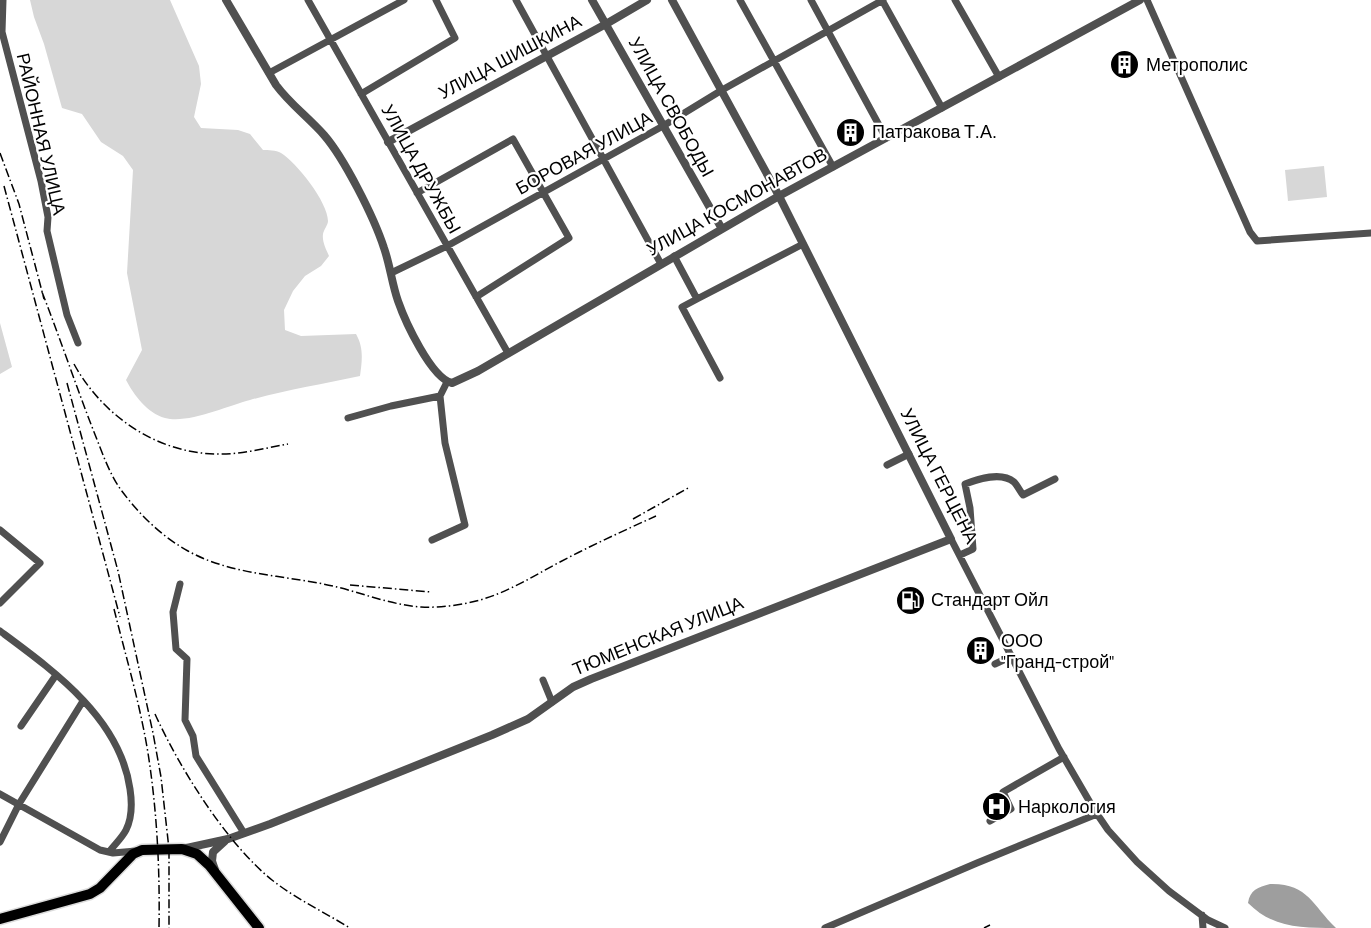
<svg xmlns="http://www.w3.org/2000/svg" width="1371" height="928" font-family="Barlow,sans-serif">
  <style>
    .green { fill: #d7d7d7 }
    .water { fill: #9e9e9e }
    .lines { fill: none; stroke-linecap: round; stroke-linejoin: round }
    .primary-casing { stroke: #dbdbdb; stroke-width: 13 }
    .minor { stroke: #505050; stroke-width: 7 }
    .tertiary { stroke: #505050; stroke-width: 8 }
    .primary { stroke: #000; stroke-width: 10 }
    .rail { stroke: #000; stroke-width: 1.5; stroke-dasharray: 9 3 1.5 3; stroke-linecap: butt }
    .labels { text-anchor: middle; stroke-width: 4.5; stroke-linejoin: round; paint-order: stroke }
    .street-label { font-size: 18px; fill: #000; stroke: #fff }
    .poi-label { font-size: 18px; fill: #000; stroke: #fff; text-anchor: start }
  </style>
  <rect width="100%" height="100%" fill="#fff"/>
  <path class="green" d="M30 0H170L199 66 201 84 194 117 201 128 238 130 250 134 263 150C268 150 276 150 281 153 296 162 328 202 328 221 328 225 324 229 323 234 322 242 326 249 329 256L321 266 305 276 293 291 284 310 285 330 301 336 356 334C364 348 362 361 360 376 323 384 286 390 250 400 227 406 188 424 165 418 147 413 134 395 126 380L142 350 127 273 133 170 123 156 101 142 82 114 62 108 44 44 34 17Z
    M1324 166 1327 197 1288 201 1285 170Z
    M0 323 12 367 0 374Z"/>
  <path class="water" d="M1270 884C1308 883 1312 905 1336 928 1300 928 1273 928 1248 903 1250 890 1258 887 1270 884Z"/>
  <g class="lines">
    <defs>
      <path id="primary" d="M0 919 90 894 100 888 133 854 142 850 182 849 197 854 209 865 259 928"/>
    </defs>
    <use href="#primary" class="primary-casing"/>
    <path class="minor" d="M3 0 2 32 41 181 48 217 47 231 67 315 78 343
      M308 0 508 353
      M516 0 661 264
      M740 0 833 167
      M811 0 886 138
      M882 0 942 108
      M955 0 999 77
      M1147 0 1250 232 1257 241 1371 233
      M269 73 404 0
      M361 94 455 38 436 0
      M417 193 513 139 569 238 476 297
      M674 256 697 299 803 244
      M391 273 447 246 663 126 722 90 883 0
      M697 299 682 307 720 378
      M348 418 391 406 440 396 447 382
      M887 465 909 454
      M0 530 40 563 0 603
      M951 539 1059 749 1095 811 1108 830 1137 862 1169 891 1208 920 1225 928
      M432 540 465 525 445 443 440 396
      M960 555 973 549 970 508 965 484C978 479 1001 471 1014 482 1017 485 1020 491 1023 495L1055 479
      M180 584 173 612 176 649 187 659 185 720 193 736 196 756 244 833
      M0 631C54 671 120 718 130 789 132 802 132 818 126 830 122 838 114 845 109 852
      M995 664 1012 656
      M543 680 552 702
      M21 726 56 675
      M0 794 100 850 113 853 136 851
      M990 821 1011 809 1003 792 1064 757
      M0 842 19 804 83 701
      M1202 915 1203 928
      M825 928 977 863 1097 814"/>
    <path class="tertiary" d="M226 0 276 85C290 104 308 117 324 135 344 158 374 217 384 248 390 265 392 284 398 301 405 321 431 378 452 383L478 371 779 196 1140 0
      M592 0 722 229
      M388 142 606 24 647 0
      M182 849 228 839 270 824 492 735 528 719 573 687 591 679 951 539 779 196 672 0
      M215 870 212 861 213 852 225 841"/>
    <use href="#primary" class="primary"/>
    <path class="rail" d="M0 153 19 204 44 299
      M4 186 120 617
      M42 292C60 338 76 386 94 432 102 452 109 473 121 490 139 514 161 536 188 551 233 576 288 575 337 587 365 594 392 605 421 607 440 608 462 605 480 600 508 592 532 577 558 563 590 546 623 531 656 516
      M74 364C102 415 156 453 216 454 240 455 265 448 288 444
      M67 383 118 571 153 733 161 777 169 849V928
      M633 519 690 487
      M350 585 431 592
      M114 609C126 657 140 704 148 753 157 811 160 869 159 928
      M155 714C179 767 226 843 272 880 296 899 324 912 350 928
      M984 928 990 925"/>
  </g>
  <defs>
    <symbol id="building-disc" viewBox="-11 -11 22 22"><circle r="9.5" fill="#000" stroke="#fff"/><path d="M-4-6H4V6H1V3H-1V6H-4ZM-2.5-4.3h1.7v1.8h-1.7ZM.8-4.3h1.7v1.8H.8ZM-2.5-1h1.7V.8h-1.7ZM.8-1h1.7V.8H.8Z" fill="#fff"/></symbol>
    <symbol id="fuel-disc" viewBox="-11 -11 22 22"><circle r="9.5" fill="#000" stroke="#fff"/><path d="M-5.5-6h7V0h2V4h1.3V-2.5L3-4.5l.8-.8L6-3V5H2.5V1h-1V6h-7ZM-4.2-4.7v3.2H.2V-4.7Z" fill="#fff"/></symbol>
    <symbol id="hospital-disc" viewBox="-11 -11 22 22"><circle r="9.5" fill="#000" stroke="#fff"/><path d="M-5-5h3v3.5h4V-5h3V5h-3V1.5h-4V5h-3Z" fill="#fff"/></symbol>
  </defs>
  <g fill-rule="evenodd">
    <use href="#building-disc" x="1108" y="48" width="33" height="33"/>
    <use href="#building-disc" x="834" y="116" width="33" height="33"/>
    <use href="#fuel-disc" x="894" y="584" width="33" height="33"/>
    <use href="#building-disc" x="964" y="634" width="33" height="33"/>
    <use href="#hospital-disc" x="980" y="790" width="33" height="33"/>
  </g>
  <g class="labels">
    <g class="street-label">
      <text transform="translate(510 57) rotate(-28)" y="6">УЛИЦА ШИШКИНА</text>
      <text transform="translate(671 107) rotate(61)" y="6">УЛИЦА СВОБОДЫ</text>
      <text transform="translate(41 134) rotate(77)" y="6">РАЙОННАЯ УЛИЦА</text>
      <text transform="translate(584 153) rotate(-29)" y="6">БОРОВАЯ УЛИЦА</text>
      <text transform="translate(421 169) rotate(61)" y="6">УЛИЦА ДРУЖБЫ</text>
      <text transform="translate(737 202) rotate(-29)" y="6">УЛИЦА КОСМОНАВТОВ</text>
      <text transform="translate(939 476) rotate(63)" y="6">УЛИЦА ГЕРЦЕНА</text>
      <text transform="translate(658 636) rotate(-22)" y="6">ТЮМЕНСКАЯ УЛИЦА</text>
    </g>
    <g class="poi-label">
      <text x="1146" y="71">Метрополис</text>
      <text x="872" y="138">Патракова Т.А.</text>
      <text x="931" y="606">Стандарт Ойл</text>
      <text x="1001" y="647">ООО<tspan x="1001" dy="21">"Гранд-строй"</tspan></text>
      <text x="1018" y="813">Наркология</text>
    </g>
  </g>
</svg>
